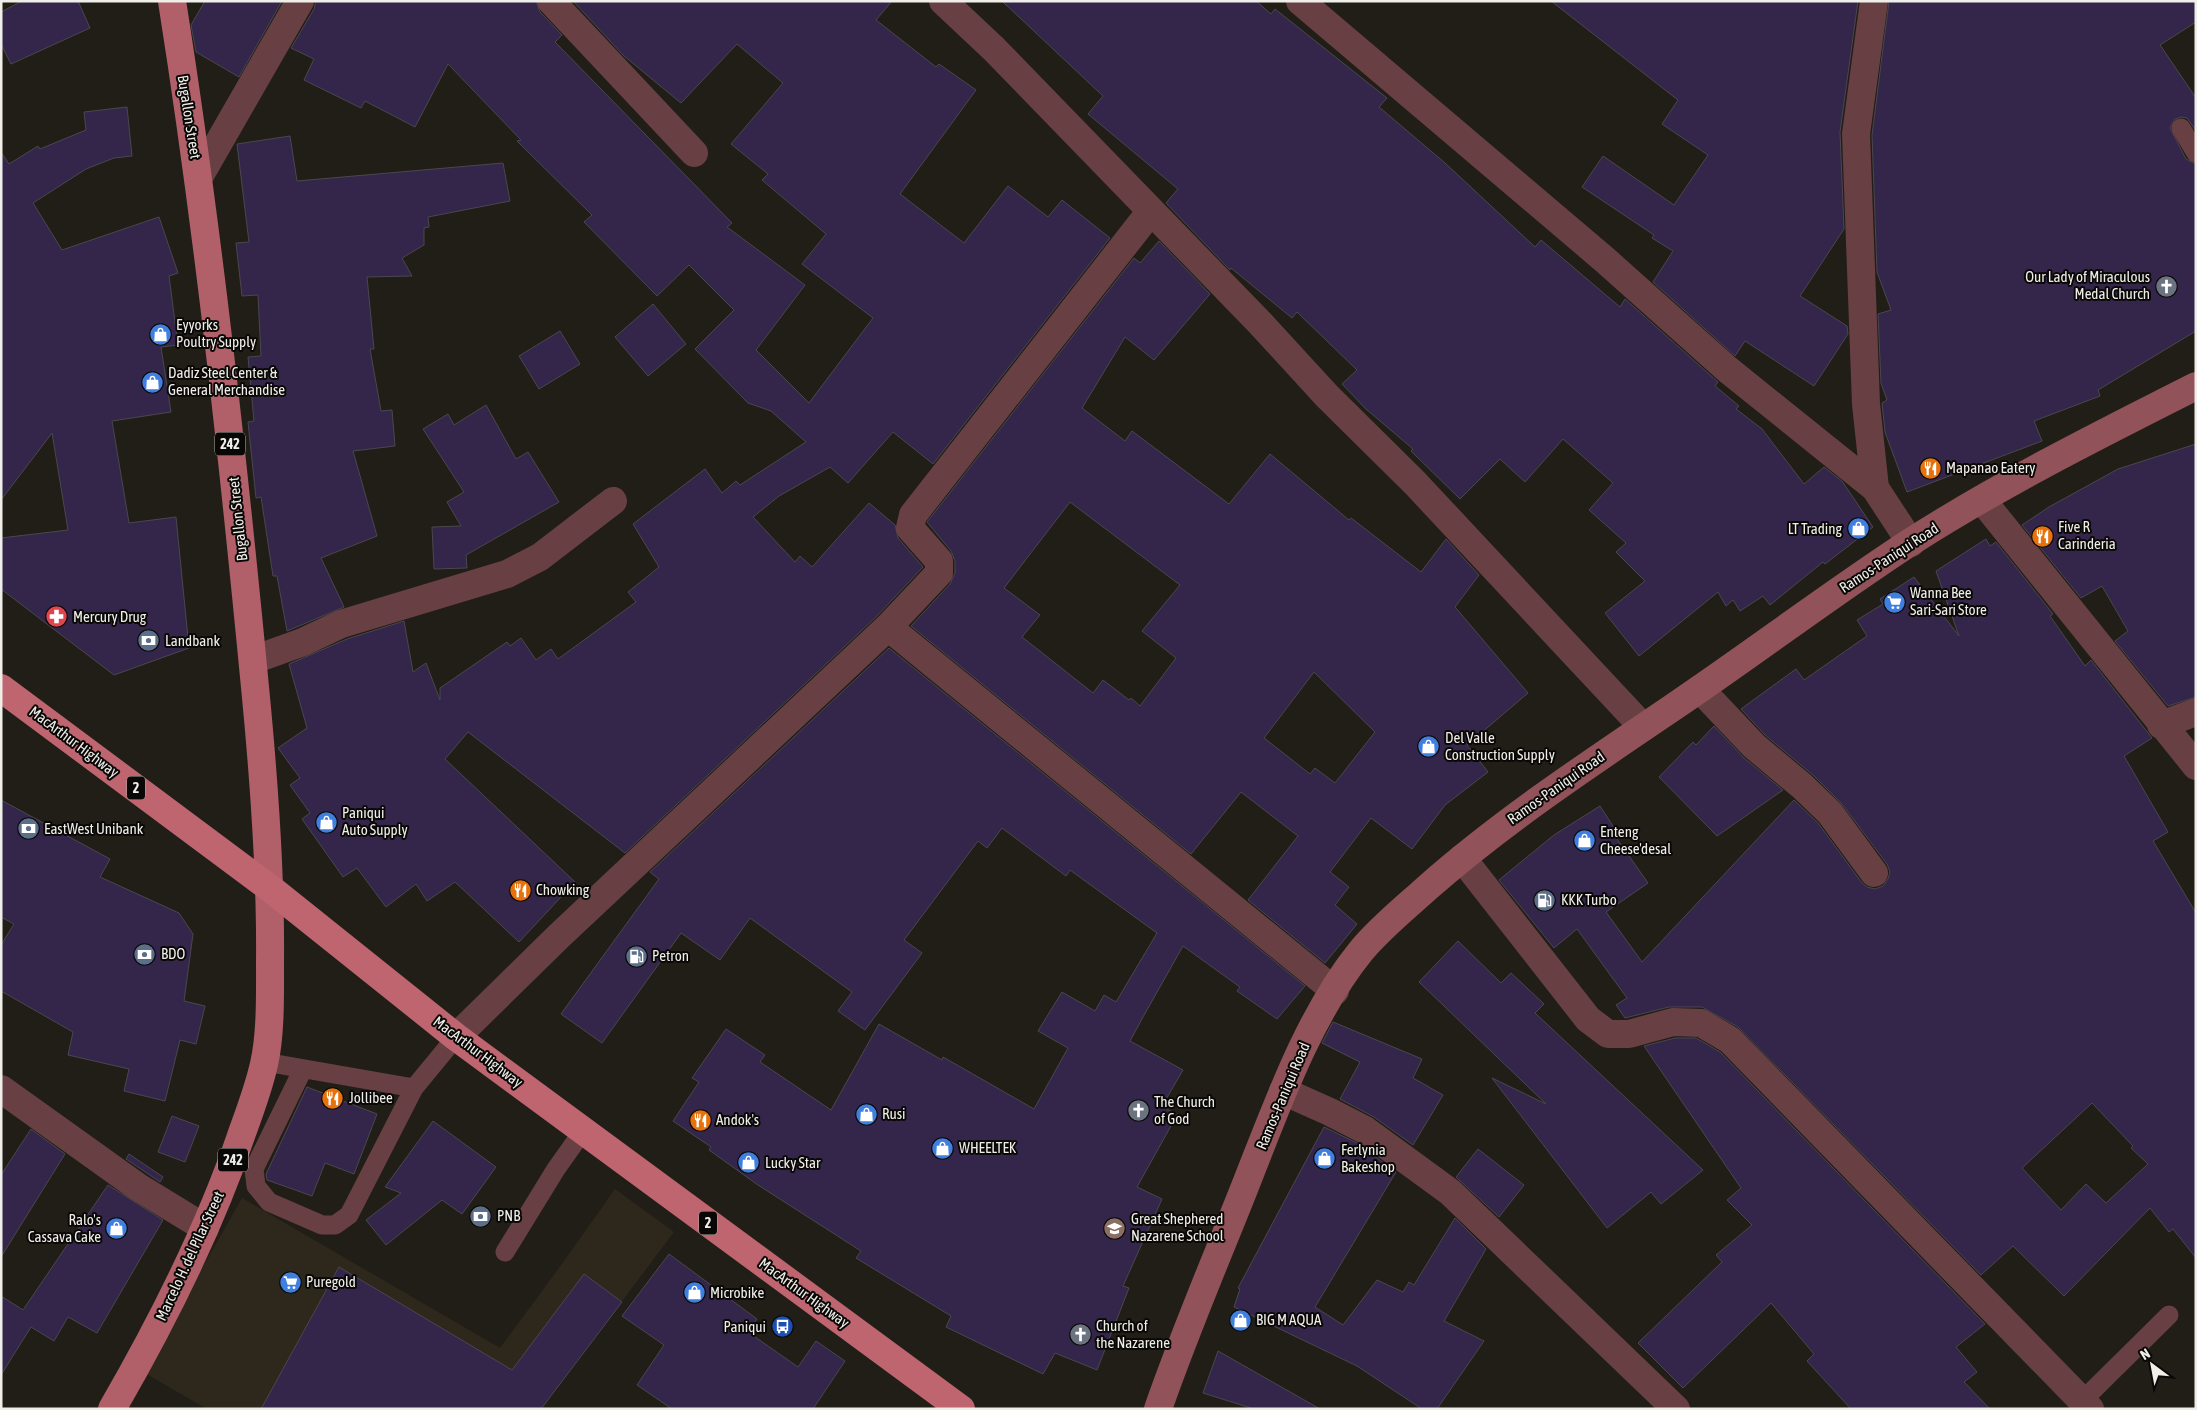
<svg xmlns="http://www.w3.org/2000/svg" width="2197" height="1410" font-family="'Asap Condensed',sans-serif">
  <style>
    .built { fill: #2e281c }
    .building { fill: #33264a; stroke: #4a474f; fill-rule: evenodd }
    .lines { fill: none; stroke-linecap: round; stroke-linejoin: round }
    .service { stroke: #684044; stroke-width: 19 }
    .minor { stroke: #684044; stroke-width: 28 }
    .secondary { stroke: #915259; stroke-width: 28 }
    .primary { stroke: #b15f69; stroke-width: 28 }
    .trunk { stroke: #bf6570; stroke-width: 28 }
    .labels { text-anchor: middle; stroke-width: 4; stroke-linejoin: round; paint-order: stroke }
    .shield { fill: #090806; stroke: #aba9a5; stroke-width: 1 }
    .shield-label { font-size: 14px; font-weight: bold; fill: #f0eee9 }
    .street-label { font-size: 15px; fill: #f0eee9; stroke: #090806 }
    .poi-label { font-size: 15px; fill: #f0eee9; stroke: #090806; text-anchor: start }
  </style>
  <rect width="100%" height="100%" fill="#211e17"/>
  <path class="built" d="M615 1189 674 1232 541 1409H207L143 1372 242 1198 500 1348 564 1261Z"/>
  <path class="building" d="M22 1H78L90 28 11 64 1 44V12Z
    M205 1H282L239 77 196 52 191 25Z
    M316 1H536L540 12 562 35 555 42 732 223 727 227 805 285 756 350 809 403 873 318 802 264 826 234 762 180 768 174 731 144 783 83 737 44 681 103 624 56 573 1H892L876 20 936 67 939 64 976 90 900 194 964 243 1008 186 1048 217 1062 200 1110 238 933 464 893 432 848 483 830 467 779 496 753 517 795 562 800 556 812 567 869 503 895 525 898 538 923 567 877 616 625 853 468 732 445 759 575 882 519 942 455 882 427 901 416 884 386 907 357 868 343 877 302 819 310 813 290 785 300 778 278 748 307 728 289 664 347 639 404 621 413 672 426 663 440 700V688L507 642 510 646 521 638 536 660 551 649 558 659 636 602 628 592 659 567 633 524 705 469 722 493 736 481 740 485 806 442 771 411 748 403 695 349 734 310 689 265 657 296 584 222 592 215 517 141 521 140 448 64 415 127 365 101 361 108 304 80 314 59 291 48 314 9Z
    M1002 1H1256L1271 14 1275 9 1387 98 1379 107 1445 163 1535 247 1541 240 1620 307 1625 299 1718 382 1715 386 1739 406 1736 409 1762 429 1804 484 1824 467 1842 481 1873 527 1825 564 1823 562 1770 605 1763 596 1740 611 1733 600 1726 606 1718 592 1639 656 1605 613 1645 581 1616 552 1626 543 1589 510 1613 483 1563 439 1525 482 1500 459 1460 499 1411 451 1413 449 1366 409 1342 384 1357 370 1297 312 1292 318 1231 268 1230 270 1166 203 1178 189 1088 114 1103 96Z
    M1551 1H1858L1840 132 1844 229 1800 296 1847 326 1848 334 1814 386 1745 341 1735 356 1653 282 1673 251 1652 238 1654 235 1582 187 1603 156 1674 205 1708 155 1662 124 1678 100Z
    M1889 1H2196V22L2160 45 2196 98V131L2187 118 2181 117 2175 119 2170 128 2186 159 2196 164V331L2098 390 2100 396 2034 421 2042 441 1907 492 1885 432 1882 403 1887 400 1881 383 1878 314 1891 310 1877 272 1872 135Z
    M127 107 132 156 114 158 86 169 33 203 62 250 159 217 178 273 169 276 178 345 161 347 171 412 112 421 129 523 176 517 189 648 114 675 1 589V538L68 530 52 433 1 500V152L9 164 38 146 40 149 86 130 84 112Z
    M290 136 297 181 503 163 510 201 428 217 429 227 424 228V245L402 258 412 276 367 277 374 349H370L381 411 392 410 395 446 353 451 377 536 321 558 344 607 287 631 277 576H273L261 497 256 498 248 422 254 421 248 357 261 356 258 295 242 296 236 243 249 242 237 144Z
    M1159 241 1210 294 1154 360 1125 337 1082 408 1125 441 1132 431 1229 504 1270 454 1349 520 1351 518 1421 572 1446 539 1479 575 1455 607 1528 693 1467 745 1488 772 1445 805 1412 849 1371 818 1330 872 1349 887 1335 905 1357 924 1325 963 1248 900 1298 836 1241 792 1191 854 911 626 950 584 955 573V561L951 551 927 522 1134 258 1140 263ZM1070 502 1180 585 1142 631 1176 658 1140 706 1131 698 1129 700 1103 680 1093 693 1022 637 1040 615 1004 588ZM1314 672 1375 732 1335 783 1315 768 1310 774 1264 738Z
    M653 304 686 344 648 376 615 337Z
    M560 331 580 364 539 389 519 356Z
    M486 405 516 459 528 452 559 502 466 555 467 568 434 569 432 527 461 526 447 502 464 492 423 429 448 414 454 425Z
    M2196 444V697L2168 706 2115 641 2128 631 2102 586 2081 598 2022 525 2049 507 2118 469Z
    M1986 539 1990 546 1996 542 2053 614 2050 616 2085 666 2091 660 2152 738 2124 756 2168 832 2153 841 2196 913V1258L2173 1229 2169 1232 2150 1208 2064 1296 2013 1246 1981 1275 1738 1027 1702 1007H1669L1625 1018 1616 1005 1627 998 1577 929 1554 948 1499 880 1554 835 1600 806 1620 837 1617 839 1648 883 1606 912 1642 962 1794 800 1818 823 1862 883 1867 887 1875 889 1883 886 1888 879 1890 872 1887 864 1842 804 1813 775 1765 735 1741 709 1796 669 1804 680 1867 636 1857 620 1883 604 1880 599 1914 577 1959 636 1936 571ZM2092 1103 2133 1146 2131 1148 2148 1164 2106 1203 2086 1184 2061 1210 2022 1168Z
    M889 648 1305 986 1277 1019 1237 991 1240 987 1183 946 1143 1017 1130 1041 1183 1070 1162 1106 1177 1115 1137 1187 1162 1199 1123 1286 1129 1288 1097 1370 1055 1353 1043 1374 946 1327 951 1316 856 1258 861 1251 758 1185 709 1150 711 1147 673 1121 699 1082 692 1078 726 1029 765 1055 760 1062 831 1110 879 1024 942 1060 943 1057 1034 1109 1068 1048 1038 1031 1062 992 1095 1011 1104 995 1116 1002 1157 933 1070 870 1066 876 1002 828 987 848 978 841 904 940 922 953 865 1030 838 1011 852 992 750 918 720 960 681 933 602 1043 561 1014 659 879 650 872Z
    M1714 726 1744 758 1783 790 1717 836 1659 777 1693 742 1696 745Z
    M1 800 110 859 100 877 179 913 193 934 184 1001 205 1006 196 1044 180 1040 165 1101 124 1091 129 1069 68 1055 73 1032 1 991V945L14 924 1 917Z
    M1458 941 1501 983 1511 973 1544 1004 1535 1013 1703 1170 1661 1204 1651 1192 1607 1228 1492 1078 1546 1104 1419 982Z
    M1333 1022 1422 1059 1413 1078 1443 1095 1413 1145 1374 1117 1340 1099 1360 1062 1322 1043Z
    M1675 1038H1696L1720 1052 1985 1324 1956 1347 1977 1372 1964 1382 1990 1409H1851L1807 1361 1814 1354 1771 1303 1683 1388 1638 1343 1722 1262 1716 1255 1752 1225 1727 1200 1741 1188 1644 1046Z
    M307 1087 377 1114 354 1174 325 1163 312 1196 267 1180 266 1174Z
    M172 1116 199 1126 185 1162 158 1152Z
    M433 1121 496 1167 462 1214 442 1200 386 1245 366 1220 401 1193 385 1187Z
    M1324 1127 1357 1143 1396 1172 1315 1307 1343 1325 1377 1280 1403 1292 1409 1282 1414 1285 1455 1218 1486 1249 1444 1321 1484 1341 1437 1409H1422L1357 1366 1234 1307 1240 1289 1238 1288Z
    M31 1129 65 1154 1 1257V1175Z
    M1478 1149 1524 1185 1499 1217 1456 1177Z
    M129 1154 163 1177 160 1182 126 1159Z
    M108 1185 163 1220 97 1333 68 1317 54 1341 31 1327 1 1375V1296L23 1310Z
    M669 1254 757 1319 748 1332 798 1367 816 1341 845 1361 813 1409H672L637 1385 664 1345 622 1316Z
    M339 1267 512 1370 584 1274 622 1302 541 1409H261Z
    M1218 1351 1320 1409H1254L1203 1393Z"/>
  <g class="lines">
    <path class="service" d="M2181 128 2196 153
      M265 1062 414 1088 456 1037
      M303 1069 254 1169 256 1186 269 1202 322 1225H335L349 1215 414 1088
      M505 1252 556 1169 583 1131
      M2082 1401 2169 1315"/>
    <path class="minor" d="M551 1 694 153
      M943 1 994 49 1260 323 1327 396 1415 483 1643 727
      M1300 1 1605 260 1727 369 1875 488 1911 543
      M1874 1 1856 134 1866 404 1875 488
      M199 177 300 1
      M1151 211 913 515 910 528 939 561V573L888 627 1335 991
      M1982 500 2196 766
      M253 660 303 642 341 624 507 574 540 557 613 501
      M1700 689 1754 746 1802 786 1830 813 1874 873
      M2161 725 2196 712
      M1462 858 1588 1019 1608 1034H1629L1673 1022 1701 1023 1730 1040 2090 1409
      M456 1037 559 936 888 627
      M1 1089 138 1187 205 1228
      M1283 1091 1330 1112 1365 1130 1450 1192 1676 1409"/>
    <path class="secondary" d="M1158 1409C1184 1334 1215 1262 1244 1189 1275 1111 1308 1016 1361 951 1380 928 1405 908 1427 888 1503 821 1588 765 1672 708 1752 654 1828 596 1909 543 2001 484 2099 435 2196 386"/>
    <path class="primary" d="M112 1409C163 1321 209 1230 242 1133 250 1111 259 1087 264 1064 271 1034 270 993 270 962 271 870 264 779 255 687 233 458 208 229 172 1"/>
    <path class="trunk" d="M1 688 271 889 456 1037 961 1409"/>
  </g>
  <defs>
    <symbol id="church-disc" viewBox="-11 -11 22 22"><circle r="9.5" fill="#6b7280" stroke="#090806"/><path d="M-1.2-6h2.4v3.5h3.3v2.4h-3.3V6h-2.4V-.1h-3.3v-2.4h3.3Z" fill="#fff"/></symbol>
    <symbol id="shop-disc" viewBox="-11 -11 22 22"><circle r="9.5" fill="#3f7fe0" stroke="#090806"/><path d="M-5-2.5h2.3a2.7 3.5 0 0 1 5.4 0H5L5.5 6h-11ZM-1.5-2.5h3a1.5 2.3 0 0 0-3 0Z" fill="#fff"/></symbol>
    <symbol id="restaurant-disc" viewBox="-11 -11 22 22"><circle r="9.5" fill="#e8710a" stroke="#090806"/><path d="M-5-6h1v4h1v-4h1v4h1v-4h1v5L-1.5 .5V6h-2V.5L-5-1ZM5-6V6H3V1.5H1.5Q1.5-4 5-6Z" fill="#fff"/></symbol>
    <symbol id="supermarket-disc" viewBox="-11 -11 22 22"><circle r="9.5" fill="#3f7fe0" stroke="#090806"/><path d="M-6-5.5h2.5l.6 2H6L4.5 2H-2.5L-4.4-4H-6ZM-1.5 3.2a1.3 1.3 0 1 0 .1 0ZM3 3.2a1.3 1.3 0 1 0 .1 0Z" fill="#fff"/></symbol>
    <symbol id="pharmacy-disc" viewBox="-11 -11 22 22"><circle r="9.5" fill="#e0444e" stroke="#090806"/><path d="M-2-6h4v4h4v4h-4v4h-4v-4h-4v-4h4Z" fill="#fff"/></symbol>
    <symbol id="bank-disc" viewBox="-11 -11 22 22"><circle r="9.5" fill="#5c6f8a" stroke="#090806"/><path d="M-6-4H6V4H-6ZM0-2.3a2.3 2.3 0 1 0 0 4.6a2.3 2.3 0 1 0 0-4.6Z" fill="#fff"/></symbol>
    <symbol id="fuel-disc" viewBox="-11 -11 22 22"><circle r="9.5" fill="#5c6f8a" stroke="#090806"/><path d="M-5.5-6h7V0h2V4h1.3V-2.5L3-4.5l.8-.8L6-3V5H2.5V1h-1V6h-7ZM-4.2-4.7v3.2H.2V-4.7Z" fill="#fff"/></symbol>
    <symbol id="school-disc" viewBox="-11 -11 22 22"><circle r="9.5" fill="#8d6e63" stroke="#090806"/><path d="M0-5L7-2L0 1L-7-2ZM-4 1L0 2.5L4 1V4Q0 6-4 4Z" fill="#fff"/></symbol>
    <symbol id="bus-disc" viewBox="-11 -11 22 22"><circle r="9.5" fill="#1a4fb4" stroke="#090806"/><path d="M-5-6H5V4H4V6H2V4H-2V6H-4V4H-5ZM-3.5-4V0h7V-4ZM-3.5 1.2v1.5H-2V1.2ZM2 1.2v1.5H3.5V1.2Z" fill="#fff"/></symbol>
  </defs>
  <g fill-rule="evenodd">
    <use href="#church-disc" x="2154" y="274" width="25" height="25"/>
    <use href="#shop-disc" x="148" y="322" width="25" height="25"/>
    <use href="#shop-disc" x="140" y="370" width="25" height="25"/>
    <use href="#restaurant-disc" x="1918" y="456" width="25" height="25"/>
    <use href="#shop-disc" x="1846" y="516" width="25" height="25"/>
    <use href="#restaurant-disc" x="2030" y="524" width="25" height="25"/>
    <use href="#supermarket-disc" x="1882" y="590" width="25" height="25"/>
    <use href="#pharmacy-disc" x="44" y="604" width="25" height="25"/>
    <use href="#bank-disc" x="136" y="628" width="25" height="25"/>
    <use href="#shop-disc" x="1416" y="734" width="25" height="25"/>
    <use href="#shop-disc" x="314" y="810" width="25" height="25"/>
    <use href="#bank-disc" x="16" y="816" width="25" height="25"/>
    <use href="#shop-disc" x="1572" y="828" width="25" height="25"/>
    <use href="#restaurant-disc" x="508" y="878" width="25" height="25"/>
    <use href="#fuel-disc" x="1532" y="888" width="25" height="25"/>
    <use href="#bank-disc" x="132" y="942" width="25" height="25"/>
    <use href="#fuel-disc" x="624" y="944" width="25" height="25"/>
    <use href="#restaurant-disc" x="320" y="1086" width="25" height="25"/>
    <use href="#church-disc" x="1126" y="1098" width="25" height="25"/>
    <use href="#shop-disc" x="854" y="1102" width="25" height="25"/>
    <use href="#restaurant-disc" x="688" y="1108" width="25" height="25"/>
    <use href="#shop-disc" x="930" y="1136" width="25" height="25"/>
    <use href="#shop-disc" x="1312" y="1146" width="25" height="25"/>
    <use href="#shop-disc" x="736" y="1150" width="25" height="25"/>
    <use href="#bank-disc" x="468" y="1204" width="25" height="25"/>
    <use href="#school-disc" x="1102" y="1216" width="25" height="25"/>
    <use href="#shop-disc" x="104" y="1216" width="25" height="25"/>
    <use href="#supermarket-disc" x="278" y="1270" width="25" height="25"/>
    <use href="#shop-disc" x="682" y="1280" width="25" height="25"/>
    <use href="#shop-disc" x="1228" y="1308" width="25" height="25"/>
    <use href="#bus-disc" x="770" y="1314" width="25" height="25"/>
    <use href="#church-disc" x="1068" y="1322" width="25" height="25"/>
  </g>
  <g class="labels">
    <g class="shield">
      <rect x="215" y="432.5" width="30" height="23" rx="4"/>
      <rect x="127" y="776.5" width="18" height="23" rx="4"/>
      <rect x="218" y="1148.5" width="30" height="23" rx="4"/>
      <rect x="699" y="1211.5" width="18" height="23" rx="4"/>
    </g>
    <g class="shield-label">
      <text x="230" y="449">242</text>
      <text x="136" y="793">2</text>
      <text x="233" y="1165">242</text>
      <text x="708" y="1228">2</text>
    </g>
    <g class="street-label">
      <text transform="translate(189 117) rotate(81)" y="5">Bugallon Street</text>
      <text transform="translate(238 519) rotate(-96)" y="5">Bugallon Street</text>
      <text transform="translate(1889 558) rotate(-33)" y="5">Ramos-Paniqui Road</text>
      <text transform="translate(74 742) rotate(37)" y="5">MacArthur Highway</text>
      <text transform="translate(1556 788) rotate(-35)" y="5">Ramos-Paniqui Road</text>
      <text transform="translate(478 1052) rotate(37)" y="5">MacArthur Highway</text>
      <text transform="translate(1283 1096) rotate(-67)" y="5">Ramos-Paniqui Road</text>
      <text transform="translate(190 1256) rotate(-65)" y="5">Marcelo H. del Pilar Street</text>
      <text transform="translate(804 1293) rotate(36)" y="5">MacArthur Highway</text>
    </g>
    <g class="poi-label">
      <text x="2150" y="282" text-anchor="end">Our Lady of Miraculous<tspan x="2150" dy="17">Medal Church</tspan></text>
      <text x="176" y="330">Eyyorks<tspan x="176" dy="17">Poultry Supply</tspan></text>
      <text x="168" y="378">Dadiz Steel Center &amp;<tspan x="168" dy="17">General Merchandise</tspan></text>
      <text x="1946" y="473">Mapanao Eatery</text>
      <text x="2058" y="532">Five R<tspan x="2058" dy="17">Carinderia</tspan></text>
      <text x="1842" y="534" text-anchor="end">LT Trading</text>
      <text x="1910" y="598">Wanna Bee<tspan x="1910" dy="17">Sari-Sari Store</tspan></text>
      <text x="73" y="622">Mercury Drug</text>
      <text x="165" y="646">Landbank</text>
      <text x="1445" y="743">Del Valle<tspan x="1445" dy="17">Construction Supply</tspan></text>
      <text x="342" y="818">Paniqui<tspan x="342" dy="17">Auto Supply</tspan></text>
      <text x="44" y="834">EastWest Unibank</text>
      <text x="1600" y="837">Enteng<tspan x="1600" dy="17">Cheese'desal</tspan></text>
      <text x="536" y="895">Chowking</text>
      <text x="1561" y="905">KKK Turbo</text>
      <text x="161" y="959">BDO</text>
      <text x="652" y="961">Petron</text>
      <text x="349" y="1103">Jollibee</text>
      <text x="1154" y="1107">The Church<tspan x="1154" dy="17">of God</tspan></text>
      <text x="882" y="1119">Rusi</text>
      <text x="716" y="1125">Andok's</text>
      <text x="959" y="1153">WHEELTEK</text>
      <text x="1341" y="1155">Ferlynia<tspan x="1341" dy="17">Bakeshop</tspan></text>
      <text x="765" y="1168">Lucky Star</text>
      <text x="497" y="1221">PNB</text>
      <text x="1131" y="1224">Great Shephered<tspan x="1131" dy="17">Nazarene School</tspan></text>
      <text x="101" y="1225" text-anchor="end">Ralo's<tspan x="101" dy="17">Cassava Cake</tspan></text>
      <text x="306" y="1287">Puregold</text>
      <text x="710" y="1298">Microbike</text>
      <text x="1256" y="1325">BIG M AQUA</text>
      <text x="1096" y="1331">Church of<tspan x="1096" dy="17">the Nazarene</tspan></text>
      <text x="766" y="1332" text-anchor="end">Paniqui</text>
    </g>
  </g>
  <rect width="2197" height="1410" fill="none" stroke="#f0eee9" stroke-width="5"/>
  <g transform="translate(2152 1365) rotate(328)" stroke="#090806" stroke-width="4" paint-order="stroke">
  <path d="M0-4L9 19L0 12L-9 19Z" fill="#f0eee9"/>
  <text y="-8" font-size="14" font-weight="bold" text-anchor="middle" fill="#f0eee9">N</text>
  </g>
</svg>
